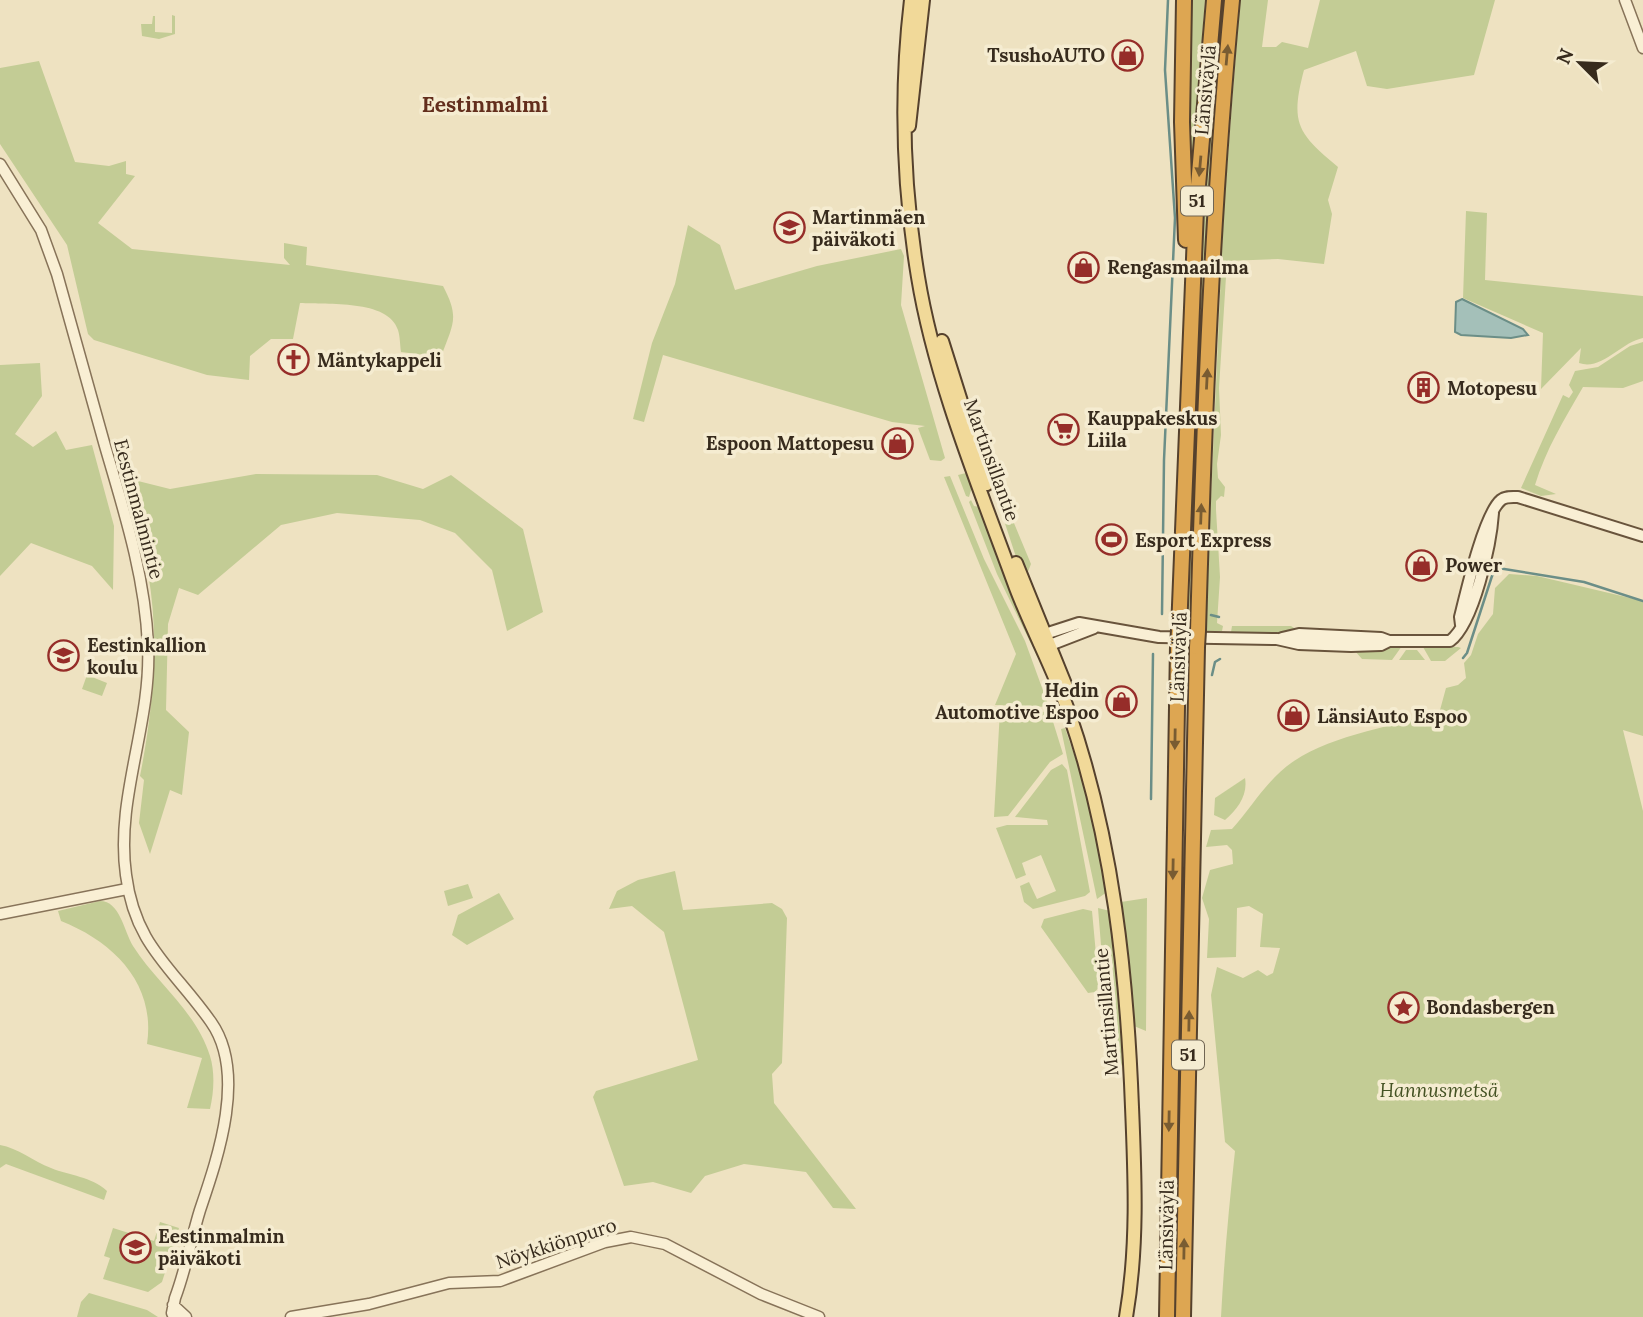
<svg xmlns="http://www.w3.org/2000/svg" width="1643" height="1317" font-family="Lora,serif">
  <style>
    .green { fill: #c3cc95 }
    .water { fill: #a4c0b9; stroke: #6b8e87; stroke-width: 2 }
    .lines { fill: none; stroke-linecap: round; stroke-linejoin: round }
    .stream { stroke: #6b8e87; stroke-width: 2.5 }
    .tertiary-casing { stroke: #877359; stroke-width: 13 }
    .secondary-casing { stroke: #69543c; stroke-width: 14 }
    .primary-casing { stroke: #55412d; stroke-width: 16 }
    .motorway-casing { stroke: #55412d; stroke-width: 18 }
    .tertiary { stroke: #f9efd4; stroke-width: 10 }
    .secondary { stroke: #f9efd4; stroke-width: 10 }
    .primary { stroke: #f1d999; stroke-width: 12 }
    .motorway { stroke: #dda652; stroke-width: 14 }
    .motorway-bridge-casing { stroke: #55412d; stroke-width: 18; stroke-linecap: butt }
    .motorway-bridge { stroke: #dda652; stroke-width: 14 }
    .oneway { fill: #795c32 }
    .labels { text-anchor: middle; stroke-width: 7; stroke-linejoin: round; paint-order: stroke }
    .shield { fill: #f5ecd1; stroke: #706553; stroke-width: 2 }
    .shield-label { font-size: 18px; font-weight: bold; fill: #372b1d }
    .poi-label { font-size: 19px; font-weight: bold; fill: #372b1d; stroke: #f5ecd1; text-anchor: start }
    .street-label { font-size: 19px; fill: #372b1d; stroke: #f5ecd1 }
    .park-label { font-size: 19px; font-style: italic; fill: #455324; stroke: #f5ecd1 }
    .neighbourhood-label { font-size: 21px; font-weight: bold; fill: #632e1d; stroke: #f5ecd1 }
  </style>
  <rect width="100%" height="100%" fill="#eee2c1"/>
  <path class="green" d="M1192 0H1205L1191 176 1187 51Z
    M1219 0H1224L1201 323 1189 624 1184 623 1204 179Z
    M1240 0H1268L1262 47H1276L1282 42 1308 48 1320 0H1495L1474 75 1387 89 1367 86 1356 51 1304 70C1290 123 1297 133 1338 167L1328 200 1332 214 1324 264 1278 259 1227 261 1219 388 1221 435 1217 464 1218 478 1225 487 1224 497 1221 496 1216 501V510L1220 577 1217 623 1223 626 1222 631H1205L1224 207Z
    M172 15 175 16V34L159 39 142 36 141 24H152L153 16H155V32L172 33Z
    M39 61 75 162 109 166 126 161V174L135 176 98 223 132 249 290 265 284 258V243L307 247 306 265 443 286C460 318 453 324 441 357L401 352C400 345 400 336 398 330 388 299 327 305 300 303L293 339H271L250 356 249 380 207 375 94 340 88 334 67 245 0 144V68Z
    M1466 211 1487 213 1485 280 1643 296V338C1621 342 1602 371 1579 363L1581 348 1541 389 1543 333 1463 298Z
    M688 225 720 245 735 290 817 266 901 249 904 256 901 305 945 458 941 461 930 460 918 428 925 426 892 422 663 355 644 422 633 419 652 343 675 284Z
    M1643 342V381L1623 388 1583 387C1564 420 1546 449 1535 485L1556 494 1541 496 1521 488 1563 395 1569 398 1573 392 1569 385 1575 371 1598 367 1630 346Z
    M40 363 42 396 15 434 33 447 56 431 66 450 92 445 114 526 113 590 92 566 31 543 0 576V365Z
    M995 466 1001 467 999 487 1031 564 1027 574 1017 560 990 478Z
    M966 473 972 487 969 497 966 496 958 475Z
    M256 474 377 475 423 489 451 475 523 529 543 612 507 631 492 570 455 533 420 520 337 513 281 525 198 595 179 588 168 624 166 710 189 732 182 795 170 790 150 854 139 823 144 780 140 776C153 711 160 639 148 573 142 541 134 510 126 478L170 489Z
    M950 476 984 559 1025 641 1049 707 995 705 1016 654 944 477Z
    M971 500 974 506 980 507 1043 660 1037 656 997 574 969 502Z
    M1509 574 1537 576 1643 601V736L1623 730 1643 811V1317H1221C1224 1261 1229 1206 1235 1151L1225 1142 1211 995 1217 967 1243 978 1258 970 1267 976 1273 973 1280 948 1260 947 1263 914 1249 906 1237 908 1236 957 1207 958 1209 919 1202 898 1210 870 1233 864 1232 850 1227 845 1206 847 1211 830 1232 829C1252 807 1268 778 1294 761 1336 733 1393 728 1440 710L1446 688 1458 685 1466 678 1464 663 1471 655 1478 634 1493 614 1495 588Z
    M1232 626H1291L1297 630 1280 633 1231 632Z
    M1402 646 1392 660 1362 659 1355 651V649Z
    M1423 647H1458L1461 648 1445 661H1431Z
    M1406 650H1417L1425 660H1399Z
    M1183 655H1188L1183 761Z
    M87 675 107 683 102 696 82 689Z
    M1000 710 1050 712 1063 754 1050 762 1008 816 994 817Z
    M1065 728 1091 804 1107 892 1097 899 1061 729Z
    M1062 764 1067 770 1090 892 1085 896 1033 909 1024 902 1020 886 1029 882 1037 899 1056 891 1041 855 1022 863 1026 875 1016 879 996 828 1007 825H1048L1047 820 1015 817 1051 770Z
    M1245 778C1248 795 1238 809 1225 820L1214 815 1215 798Z
    M1181 812 1183 813 1176 1317H1172Z
    M675 871 683 910 772 903 782 909 787 918 782 1063 772 1074 774 1103 856 1209 833 1208 806 1172 744 1164 705 1176 691 1193 653 1182 624 1186 593 1097 596 1091 698 1060 664 932 632 906 609 909 617 891 638 880Z
    M468 884 473 898 448 906 444 891Z
    M499 893 514 919 467 945 452 935 458 915Z
    M1147 898 1146 1031 1134 1026 1121 902Z
    M100 901C120 901 124 931 133 946 157 984 196 1011 210 1056 215 1072 214 1092 210 1109L187 1108 202 1058 147 1044C156 984 114 942 61 921L58 911Z
    M1098 908 1110 911 1121 1000 1122 1066 1107 1019Z
    M1083 909 1092 911 1099 987 1095 992 1088 993 1041 927 1044 919Z
    M0 1145C18 1148 33 1161 51 1168 70 1176 91 1176 107 1191L104 1200 6 1164 0 1168Z
    M160 1222 179 1228 162 1282 148 1292 103 1279 110 1258 104 1256 113 1228 154 1241Z
    M89 1293 147 1310 158 1317H77L81 1302Z"/>
  <path class="water" d="M1462 299 1523 329 1528 335 1511 338 1461 335 1455 332 1456 302Z"/>
  <g class="lines">
    <path class="stream" d="M1162 614 1164 460 1175 218 1165 70 1168 0
      M1211 615 1219 617
      M1463 658 1467 653 1492 576 1498 568 1584 582 1643 601
      M1212 675 1215 662 1220 659
      M1151 799 1153 654"/>
    <defs>
      <path id="tertiary" d="M1625 0 1643 48
        M0 164 41 230 57 274C73 331 89 388 105 446 124 511 145 576 148 645 152 723 115 798 126 875 135 946 173 968 211 1022 247 1073 218 1157 200 1210 191 1239 186 1269 175 1298L172 1313 174 1317
        M0 914 127 889
        M173 1305 186 1317
        M291 1317 369 1304 449 1283 500 1281 605 1242 631 1237 665 1244 761 1294 819 1317"/>
      <path id="secondary" d="M1461 625 1460 617C1466 593 1484 514 1501 500 1506 496 1512 497 1518 497L1643 536
        M1094 628 1050 645 1039 643 1045 634 1079 623 1159 637 1277 639 1299 644 1351 646 1381 645 1389 641
        M1282 638 1299 634 1381 638 1389 641H1450C1474 623 1491 543 1493 513"/>
      <path id="primary" d="M911 0C900 92 903 186 918 277 935 381 980 489 1016 588 1032 630 1054 670 1069 713 1113 840 1127 974 1132 1107 1135 1178 1138 1247 1126 1317
        M909 126 923 0
        M942 341 987 484
        M1016 563 1067 689"/>
      <path id="motorway" d="M1184 0 1182 122 1186 240
        M1179 630 1196 209 1214 0
        M1198 631C1204 420 1212 210 1232 0
        M1167 1317 1178 646
        M1183 1317 1197 647"/>
    </defs>
    <use href="#tertiary" class="tertiary-casing"/>
    <use href="#secondary" class="secondary-casing"/>
    <use href="#primary" class="primary-casing"/>
    <use href="#motorway" class="motorway-casing"/>
    <use href="#tertiary" class="tertiary"/>
    <use href="#secondary" class="secondary"/>
    <use href="#primary" class="primary"/>
    <use href="#motorway" class="motorway"/>
    <defs>
      <path id="motorway-bridge" d="M1178 646 1179 630
        M1197 647 1198 631"/>
    </defs>
    <use href="#motorway-bridge" class="motorway-bridge-casing"/>
    <use href="#motorway-bridge" class="motorway-bridge"/>
  </g>
  <defs><path id="oneway-solid" d="M-6-.8H1V-3.2L6.5 0L1 3.2V.8H-6Z" transform="scale(1.75)"/></defs>
  <g class="oneway">
    <use href="#oneway-solid" transform="translate(1227 55) rotate(-85)"/>
    <use href="#oneway-solid" transform="translate(1200 166) rotate(95)"/>
    <use href="#oneway-solid" transform="translate(1207 379) rotate(-87)"/>
    <use href="#oneway-solid" transform="translate(1201 514) rotate(-88)"/>
    <use href="#oneway-solid" transform="translate(1175 739) rotate(91)"/>
    <use href="#oneway-solid" transform="translate(1173 869) rotate(91)"/>
    <use href="#oneway-solid" transform="translate(1189 1021) rotate(-89)"/>
    <use href="#oneway-solid" transform="translate(1169 1121) rotate(91)"/>
    <use href="#oneway-solid" transform="translate(1184 1249) rotate(-89)"/>
  </g>
  <defs>
    <symbol id="shop-ring" viewBox="-11 -11 22 22"><circle r="9.5" fill="#f5ecd1" stroke="#962d29" stroke-width="1.5"/><path d="M-5-2.5h2.3a2.7 3.5 0 0 1 5.4 0H5L5.5 6h-11ZM-1.5-2.5h3a1.5 2.3 0 0 0-3 0Z" fill="#962d29"/></symbol>
    <symbol id="school-ring" viewBox="-11 -11 22 22"><circle r="9.5" fill="#f5ecd1" stroke="#962d29" stroke-width="1.5"/><path d="M0-5L7-2L0 1L-7-2ZM-4 1L0 2.5L4 1V4Q0 6-4 4Z" fill="#962d29"/></symbol>
    <symbol id="church-ring" viewBox="-11 -11 22 22"><circle r="9.5" fill="#f5ecd1" stroke="#962d29" stroke-width="1.5"/><path d="M-1.2-6h2.4v3.5h3.3v2.4h-3.3V6h-2.4V-.1h-3.3v-2.4h3.3Z" fill="#962d29"/></symbol>
    <symbol id="building-ring" viewBox="-11 -11 22 22"><circle r="9.5" fill="#f5ecd1" stroke="#962d29" stroke-width="1.5"/><path d="M-4-6H4V6H1V3H-1V6H-4ZM-2.5-4.3h1.7v1.8h-1.7ZM.8-4.3h1.7v1.8H.8ZM-2.5-1h1.7V.8h-1.7ZM.8-1h1.7V.8H.8Z" fill="#962d29"/></symbol>
    <symbol id="supermarket-ring" viewBox="-11 -11 22 22"><circle r="9.5" fill="#f5ecd1" stroke="#962d29" stroke-width="1.5"/><path d="M-6-5.5h2.5l.6 2H6L4.5 2H-2.5L-4.4-4H-6ZM-1.5 3.2a1.3 1.3 0 1 0 .1 0ZM3 3.2a1.3 1.3 0 1 0 .1 0Z" fill="#962d29"/></symbol>
    <symbol id="stadium-ring" viewBox="-11 -11 22 22"><circle r="9.5" fill="#f5ecd1" stroke="#962d29" stroke-width="1.5"/><path d="M0-5a6.5 5 0 1 0 0 10a6.5 5 0 1 0 0-10ZM-3.5-1.8h7v3.6h-7Z" fill="#962d29"/></symbol>
    <symbol id="sight-ring" viewBox="-11 -11 22 22"><circle r="9.5" fill="#f5ecd1" stroke="#962d29" stroke-width="1.5"/><path d="M0-6L1.8-2.2L6-1.7L2.9 1.2L3.7 5.4L0 3.3L-3.7 5.4L-2.9 1.2L-6-1.7L-1.8-2.2Z" fill="#962d29"/></symbol>
  </defs>
  <g fill-rule="evenodd">
    <use href="#shop-ring" x="1110" y="38" width="35" height="35"/>
    <use href="#school-ring" x="772" y="210" width="35" height="35"/>
    <use href="#shop-ring" x="1066" y="250" width="35" height="35"/>
    <use href="#church-ring" x="276" y="342" width="35" height="35"/>
    <use href="#building-ring" x="1406" y="370" width="35" height="35"/>
    <use href="#supermarket-ring" x="1046" y="412" width="35" height="35"/>
    <use href="#shop-ring" x="880" y="426" width="35" height="35"/>
    <use href="#stadium-ring" x="1094" y="522" width="35" height="35"/>
    <use href="#shop-ring" x="1404" y="548" width="35" height="35"/>
    <use href="#school-ring" x="46" y="638" width="35" height="35"/>
    <use href="#shop-ring" x="1104" y="684" width="35" height="35"/>
    <use href="#shop-ring" x="1276" y="698" width="35" height="35"/>
    <use href="#sight-ring" x="1386" y="990" width="35" height="35"/>
    <use href="#school-ring" x="118" y="1230" width="35" height="35"/>
  </g>
  <g class="labels">
    <g class="shield">
      <rect x="1181" y="186.5" width="32" height="29" rx="5"/>
      <rect x="1172" y="1040.5" width="32" height="29" rx="5"/>
    </g>
    <g class="shield-label">
      <text x="1197" y="207">51</text>
      <text x="1188" y="1061">51</text>
    </g>
    <g class="poi-label">
      <text x="1105" y="62" text-anchor="end">TsushoAUTO</text>
      <text x="812" y="224">Martinmäen<tspan x="812" dy="22">päiväkoti</tspan></text>
      <text x="1107" y="274">Rengasmaailma</text>
      <text x="317" y="367">Mäntykappeli</text>
      <text x="1447" y="395">Motopesu</text>
      <text x="1087" y="425">Kauppakeskus<tspan x="1087" dy="22">Liila</tspan></text>
      <text x="874" y="450" text-anchor="end">Espoon Mattopesu</text>
      <text x="1135" y="547">Esport Express</text>
      <text x="1445" y="572">Power</text>
      <text x="87" y="652">Eestinkallion<tspan x="87" dy="22">koulu</tspan></text>
      <text x="1099" y="697" text-anchor="end">Hedin<tspan x="1099" dy="22">Automotive Espoo</tspan></text>
      <text x="1317" y="723">LänsiAuto Espoo</text>
      <text x="1426" y="1014">Bondasbergen</text>
      <text x="158" y="1243">Eestinmalmin<tspan x="158" dy="22">päiväkoti</tspan></text>
    </g>
    <g class="street-label">
      <text transform="translate(1205 90) rotate(-85)" y="7">Länsiväylä</text>
      <text transform="translate(992 460) rotate(70)" y="7">Martinsillantie</text>
      <text transform="translate(139 509) rotate(75)" y="7">Eestinmalmintie</text>
      <text transform="translate(1178 657) rotate(-88)" y="7">Länsiväylä</text>
      <text transform="translate(1106 1012) rotate(-95)" y="7">Martinsillantie</text>
      <text transform="translate(1166 1225) rotate(-89)" y="7">Länsiväylä</text>
      <text transform="translate(556 1243) rotate(-18)" y="7">Nöykkiönpuro</text>
    </g>
    <g class="park-label">
      <text x="1439" y="1097">Hannusmetsä</text>
    </g>
    <g class="neighbourhood-label">
      <text x="485" y="112">Eestinmalmi</text>
    </g>
  </g>
  <g transform="translate(1580 63) rotate(294)" stroke="#f5ecd1" stroke-width="5" paint-order="stroke">
  <path d="M0-5L12 26L0 18L-12 26Z" fill="#372b1d"/>
  <text y="-10" font-size="19" font-weight="bold" text-anchor="middle" fill="#372b1d">N</text>
  </g>
</svg>
